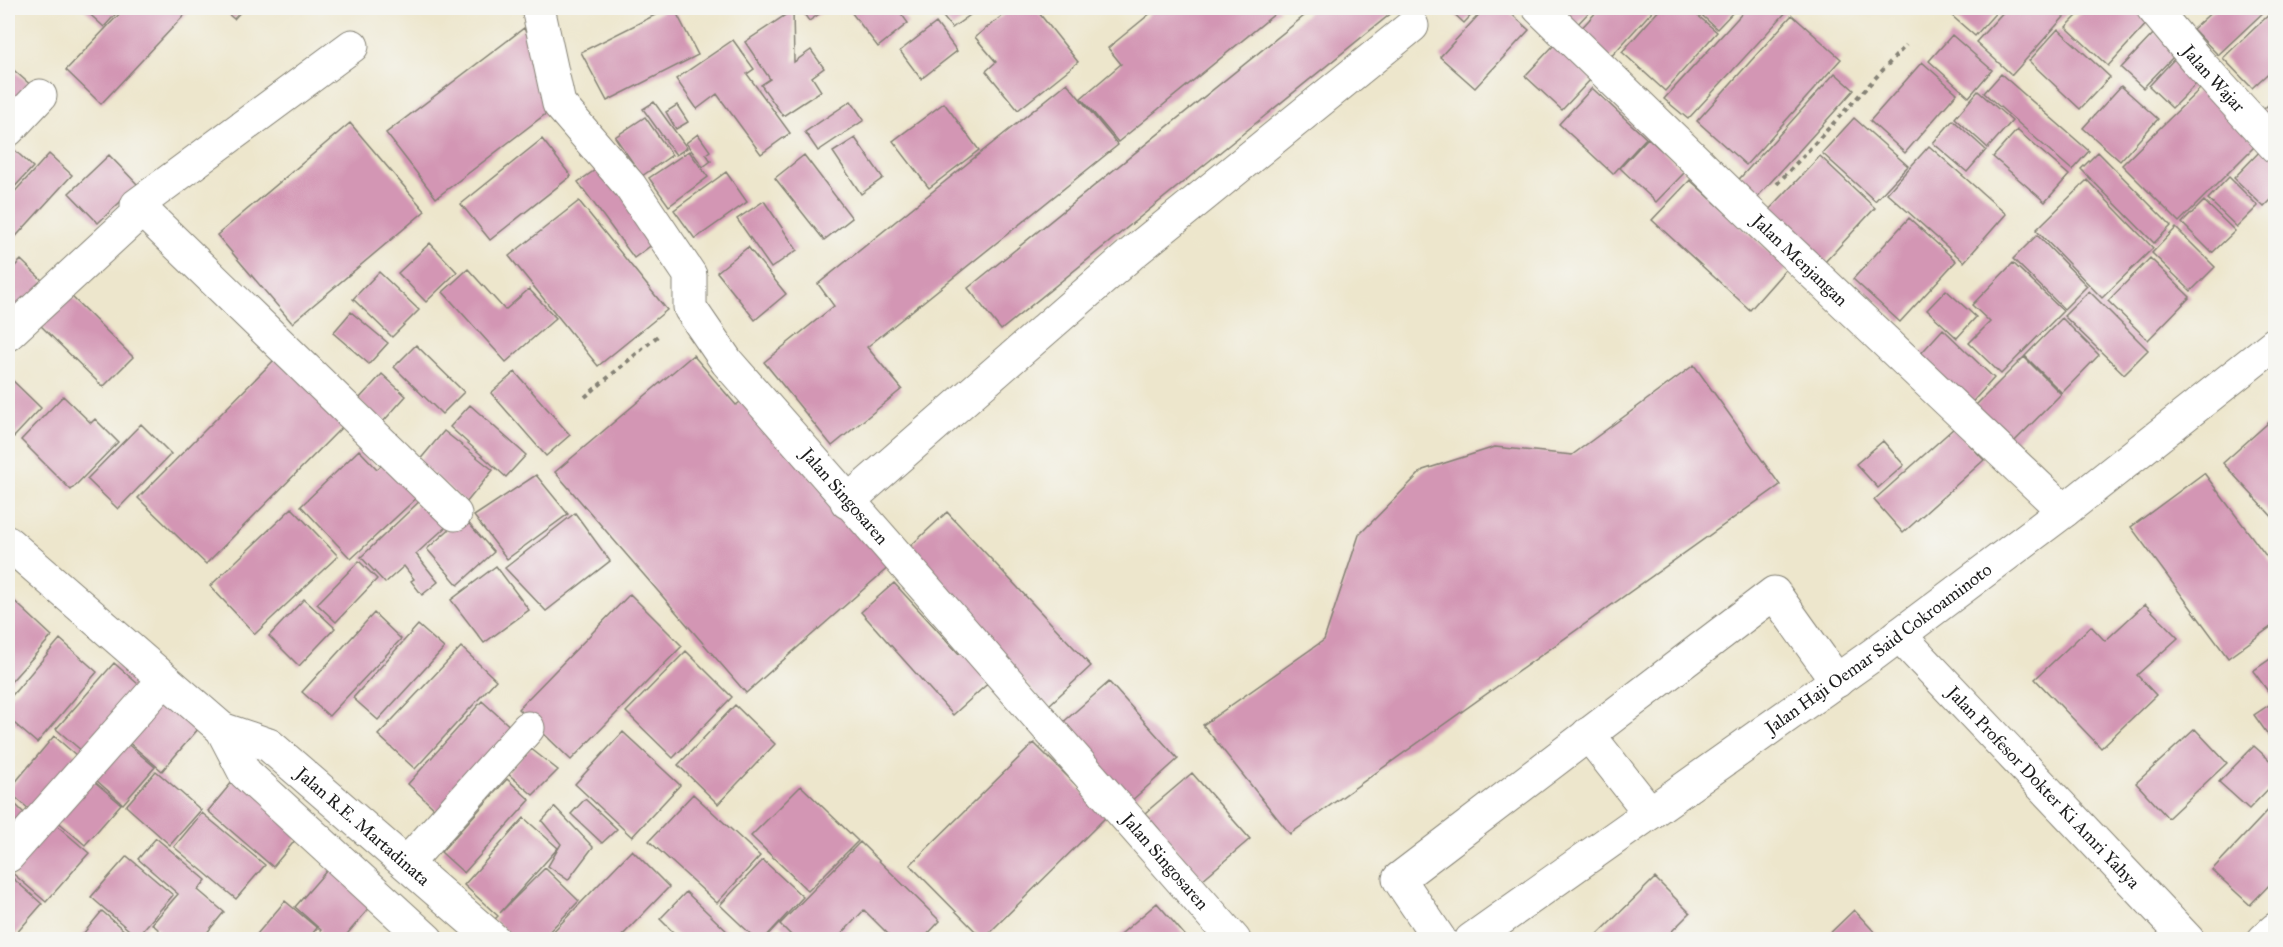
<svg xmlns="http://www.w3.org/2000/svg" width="2283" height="947" font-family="'IM FELL Great Primer',serif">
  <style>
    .building { fill: #d396b4 }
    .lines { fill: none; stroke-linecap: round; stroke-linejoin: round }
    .minor-casing { stroke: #848174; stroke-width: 35 }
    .major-casing { stroke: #848174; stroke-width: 35 }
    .path { stroke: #848174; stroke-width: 4; stroke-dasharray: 4.5 4.5; stroke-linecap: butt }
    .minor { stroke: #fff; stroke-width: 33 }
    .major { stroke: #fff; stroke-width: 33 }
    .labels { text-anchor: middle; stroke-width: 5; stroke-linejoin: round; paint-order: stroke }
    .street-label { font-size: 18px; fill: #1c1c1c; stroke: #f6f6f2 }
  </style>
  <rect width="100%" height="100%" fill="#f6f6f2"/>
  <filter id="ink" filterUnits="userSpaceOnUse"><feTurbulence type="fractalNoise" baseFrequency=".0167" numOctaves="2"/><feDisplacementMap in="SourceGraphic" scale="12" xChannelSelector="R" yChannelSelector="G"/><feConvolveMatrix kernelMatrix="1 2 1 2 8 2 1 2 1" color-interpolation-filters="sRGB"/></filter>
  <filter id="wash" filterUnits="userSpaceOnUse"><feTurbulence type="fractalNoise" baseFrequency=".008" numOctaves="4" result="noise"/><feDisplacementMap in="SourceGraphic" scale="24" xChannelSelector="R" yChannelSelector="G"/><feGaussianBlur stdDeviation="1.35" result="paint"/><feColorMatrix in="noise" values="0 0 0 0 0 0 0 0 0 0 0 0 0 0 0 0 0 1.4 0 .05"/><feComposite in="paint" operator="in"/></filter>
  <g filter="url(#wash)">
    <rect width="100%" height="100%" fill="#ede6cc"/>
    <g id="blocks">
      <path class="building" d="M83 8H121L104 27Z
        M125 8H191L101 104 66 70Z
        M221 8H244L234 19Z
        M669 8H674L698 55 607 101 581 52Z
        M800 8H828L809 21Z
        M848 8H897L908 23 878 47Z
        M936 8H965L970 15 952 28Z
        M1012 8H1035L1078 62 1018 110 986 71 996 62 975 37Z
        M1157 8H1282L1118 142 1081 98 1121 64 1108 48Z
        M1314 8H1392L1394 11 1001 330 968 288Z
        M1448 8H1478L1464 23Z
        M1485 8H1505L1529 30 1475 88 1440 57Z
        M1561 8H1593L1573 29Z
        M1600 8H1655L1608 60 1577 33Z
        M1661 8H1689L1717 32 1665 91 1622 52Z
        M1694 8H1737L1717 29Z
        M1747 8H1790L1688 119 1664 99Z
        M1943 8H2000L1975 36Z
        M2007 8H2072L2012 75 1976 42Z
        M2085 8H2135L2149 21 2108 66 2066 27Z
        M2216 8H2268L2218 55 2193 29Z
        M2276 8V66L2252 88 2223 58Z
        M793 10 794 62 811 50 824 68 812 77 821 91 783 116 761 85 770 79 745 42Z
        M1792 15 1841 59 1746 165 1697 121Z
        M936 23 957 51 921 79 900 51Z
        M524 28 556 106 436 198 386 133Z
        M2058 29 2110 77 2080 109 2029 61Z
        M2155 32 2177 53 2143 88 2121 68Z
        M1952 35 1992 70 1969 97 1929 61Z
        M733 40 754 69 747 74 790 133 761 154 717 94 697 109 676 79Z
        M1554 45 1591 79 1562 110 1525 76Z
        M2178 55 2202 78 2172 108 2149 86Z
        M1922 62 1957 93 1905 153 1870 121Z
        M8 65 34 88 8 119Z
        M1835 73 1854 90 1751 204 1732 187Z
        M2001 74 2089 151 2072 170 1984 93Z
        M1067 83 1118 145 867 347 902 389 832 446 764 362 834 306 818 284Z
        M2205 84 2260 141 2179 222 2122 165Z
        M2121 86 2158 119 2120 161 2083 128Z
        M1592 88 1646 138 1613 174 1559 124Z
        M1978 91 2012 121 1988 148 1955 118Z
        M2276 97V138L2255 118Z
        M851 101 864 120 818 151 805 132Z
        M654 102 687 148 676 155 643 109Z
        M944 103 979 150 929 188 893 141Z
        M677 105 688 122 676 129 666 112Z
        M645 117 672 155 642 176 615 137Z
        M1854 118 1908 166 1875 201 1822 153Z
        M1953 120 1986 150 1967 172 1933 143Z
        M350 123 425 211 292 323 217 235Z
        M2017 130 2069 175 2045 202 1993 157Z
        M698 134 710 151 706 154 711 161 703 167 686 143Z
        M855 138 883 178 861 194 833 152Z
        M1648 138 1685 172 1656 202 1620 168Z
        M542 139 571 176 490 240 461 204Z
        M8 144 33 167 8 194Z
        M1929 146 2006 214 1964 262 1887 193Z
        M2265 146 2276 156V195L2264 207 2234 178Z
        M689 151 708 177 669 206 649 178Z
        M2098 152 2171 226 2154 243 2081 169Z
        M49 154 72 175 8 245V199Z
        M109 155 138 185 98 223 69 193Z
        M804 155 852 218 824 240 775 178Z
        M1820 156 1875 208 1824 263 1768 211Z
        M601 166 657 241 634 258 578 182Z
        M726 172 747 202 695 239 674 210Z
        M2229 177 2258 206 2237 227 2208 199Z
        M1690 180 1787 268 1750 310 1652 220Z
        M2087 180 2153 248 2102 298 2036 230Z
        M579 201 667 310 598 366 509 256Z
        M764 201 797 250 771 268 737 219Z
        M2204 201 2235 231 2212 253 2182 223Z
        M1909 218 1956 261 1900 322 1853 279Z
        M2176 228 2215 267 2191 291 2152 253Z
        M2037 235 2087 286 2064 309 2013 259Z
        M430 243 457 272 426 302 398 273Z
        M748 247 786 294 755 320 717 272Z
        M2150 258 2190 297 2148 340 2108 301Z
        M21 260 45 283 8 321V273Z
        M2013 263 2063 311 2001 374 1969 343 1990 322 1972 305Z
        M468 269 505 310 529 289 556 318 506 362 443 292Z
        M379 272 419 310 392 337 353 299Z
        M65 290 133 357 103 387 35 320Z
        M1946 290 1976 317 1957 338 1927 310Z
        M2089 291 2148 350 2124 374 2064 316Z
        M351 312 388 343 369 364 333 333Z
        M2062 318 2099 355 2062 393 2025 356Z
        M1943 329 1994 378 1967 408 1915 360Z
        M416 345 464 392 442 414 394 367Z
        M693 355 736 405 743 400 891 565 746 693 555 472Z
        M278 356 346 423 206 564 138 498Z
        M2024 357 2061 394 2006 450 1968 413Z
        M1694 365 1780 485 1290 834 1203 725 1324 640 1359 535 1423 470 1495 447 1572 455Z
        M515 372 570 435 546 456 491 393Z
        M382 374 406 396 382 423 358 400Z
        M8 376 41 408 14 437 8 431Z
        M63 396 91 423 95 419 118 442 71 490 21 440Z
        M470 405 526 455 506 477 450 427Z
        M2276 416V521L2223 463Z
        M141 424 171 454 118 509 87 479Z
        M1954 428 1984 460 1903 533 1874 500Z
        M444 431 493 470 466 503 418 462Z
        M1883 441 1904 465 1878 488 1856 464Z
        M359 450 377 469 389 459 421 494 351 559 301 506Z
        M2204 473 2276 569V623L2228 658 2131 527Z
        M536 475 568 514 507 559 474 516Z
        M424 497 449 524 416 554 438 582 422 595 411 581 414 579 404 566 385 583 361 557Z
        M292 508 338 556 255 634 210 586Z
        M947 512 1091 666 1048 706 903 553Z
        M575 513 610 561 546 611 505 568Z
        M463 517 494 552 458 585 427 549Z
        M359 561 377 579 336 622 317 604Z
        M496 566 529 610 484 643 451 600Z
        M894 583 959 654 969 651 994 678 953 715 861 612Z
        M630 594 682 646 571 760 518 709Z
        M8 595 52 636 8 685Z
        M304 599 335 628 299 666 269 636Z
        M2145 604 2178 638 2137 675 2156 695 2101 748 2035 679 2091 626 2105 641Z
        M374 613 401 639 329 716 302 692Z
        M418 625 444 648 378 720 353 698Z
        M60 639 97 672 37 743 8 718V700Z
        M461 647 496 680 415 769 378 735Z
        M686 651 732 697 673 758 626 712Z
        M2276 655V702L2253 671Z
        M114 663 146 691 89 757 56 729Z
        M1109 682 1178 759 1129 803 1060 725Z
        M157 692 199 728 162 771 120 735Z
        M482 701 514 730 439 813 408 784Z
        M735 705 775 744 718 804 678 765Z
        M2269 705 2276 715V746L2254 715Z
        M2195 729 2227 763 2168 818 2136 783Z
        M623 732 680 785 632 837 575 784Z
        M54 736 84 762 38 817 8 791Z
        M118 736 155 767 123 804 87 772Z
        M1034 743 1107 816 983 939 910 865Z
        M2254 746 2276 766V781L2249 809 2219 782Z
        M530 748 558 770 533 795 507 773Z
        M156 771 201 810 170 845 126 806Z
        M1192 773 1250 839 1202 880 1145 813Z
        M237 776 302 832 273 867 208 811Z
        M90 778 121 804 85 845 55 819Z
        M507 779 530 800 464 873 441 852Z
        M801 786 858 841 808 891 751 836Z
        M693 794 760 856 717 903 649 841Z
        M8 797 24 813 8 831Z
        M585 799 617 829 602 843 571 814Z
        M2276 802V878L2250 905 2212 870Z
        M555 807 593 847 568 880 548 866 561 844 542 821Z
        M202 813 265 865 236 899 174 847Z
        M524 818 558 848 500 913 545 868 579 901 541 940H514L494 920 498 916 464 885Z
        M53 822 89 853 46 902 10 871Z
        M156 838 206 880 198 890 224 912 201 940H150L159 930 152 924 178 894 138 859Z
        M860 842 940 921 922 940H894L864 910 836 940H796L780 924Z
        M632 850 669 887 618 940H545Z
        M127 856 173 895 137 937 91 897Z
        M763 860 803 897 763 940H757L720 905Z
        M335 861 378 898 342 940H318L315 937 321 930 295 907Z
        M8 874 42 904 15 935 8 928Z
        M1655 878 1690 913 1663 940H1592Z
        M686 892 732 936 728 940H681L660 919Z
        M285 901 317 928 307 940H252Z
        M1157 903 1189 940H1114Z
        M1854 910 1882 940H1823Z
        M102 911 135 940H78Z"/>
    </g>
  </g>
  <g filter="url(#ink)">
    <use href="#blocks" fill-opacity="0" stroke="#848174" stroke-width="1.5"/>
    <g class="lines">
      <defs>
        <g id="minor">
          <path id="s1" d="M538 8 559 104 630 186 690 275V308L727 362 1234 940"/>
          <path id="s2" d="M1539 8 1750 213 2064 511"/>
          <path id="s3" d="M2153 8 2198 62 2276 147"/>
          <path d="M8 130 40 96"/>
          <path d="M142 210 455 514"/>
          <path d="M8 334 142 210 137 205 352 46"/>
          <path d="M847 502 1130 255 1412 26"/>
          <path id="s4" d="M1899 635 2188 940"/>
          <path d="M1588 734 1650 813"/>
          <path d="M8 856 164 680"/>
          <path d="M407 863 528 728"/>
          <path d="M1440 940 1399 879 1774 593 1837 681"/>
          <path d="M2264 940 2276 929"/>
        </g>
        <g id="major">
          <path d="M8 543 222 729 245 773 427 940"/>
          <path id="s5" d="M222 729 269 745 494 940"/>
          <path id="s6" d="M1471 940 1874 654 2064 511 2276 343"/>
        </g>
      </defs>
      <use href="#minor" class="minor-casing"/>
      <use href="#major" class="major-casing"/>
      <path class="path" d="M1777 184 1906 45
        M585 397 660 334"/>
      <use href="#minor" class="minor"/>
      <use href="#major" class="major"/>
    </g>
  </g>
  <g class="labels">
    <g class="street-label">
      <text dy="6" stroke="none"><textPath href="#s3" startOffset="93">Jalan Wajar</textPath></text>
      <text dy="6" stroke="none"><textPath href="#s2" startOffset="363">Jalan Menjangan</textPath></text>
      <text dy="6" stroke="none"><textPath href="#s1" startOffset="591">Jalan Singosaren</textPath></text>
      <text dy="6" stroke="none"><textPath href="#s6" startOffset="501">Jalan Haji Oemar Said Cokroaminoto</textPath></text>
      <text dy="6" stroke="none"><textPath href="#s4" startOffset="210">Jalan Profesor Dokter Ki Amri Yahya</textPath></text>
      <text dy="6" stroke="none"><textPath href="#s5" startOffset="174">Jalan R.E. Martadinata</textPath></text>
      <text dy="6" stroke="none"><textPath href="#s1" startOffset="1077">Jalan Singosaren</textPath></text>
    </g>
  </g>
  <rect width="2283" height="947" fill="none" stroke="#f6f6f2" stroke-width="30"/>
</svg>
